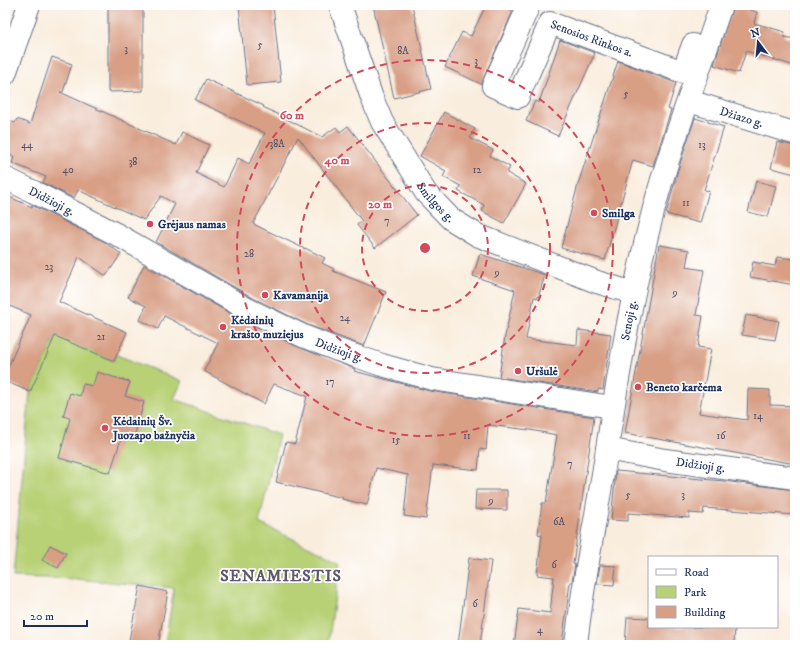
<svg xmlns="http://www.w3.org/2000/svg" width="800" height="650" font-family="'IM FELL DW Pica',serif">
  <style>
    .green { fill: #b8d176; stroke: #6a806a }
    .building { fill: #d89f85 }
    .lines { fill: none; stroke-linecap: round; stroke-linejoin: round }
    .minor-casing { stroke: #69728a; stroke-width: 24 }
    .minor { stroke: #fff; stroke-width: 22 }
    .ring { fill: none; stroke: #d1495b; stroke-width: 2; stroke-dasharray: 7 5 }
    .poi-dot { fill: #d1495b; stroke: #fff; stroke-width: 1.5 }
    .labels { text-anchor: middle; stroke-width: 3.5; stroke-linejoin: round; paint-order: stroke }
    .number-label { font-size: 10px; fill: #4a4b68 }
    .street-label { font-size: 12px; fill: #1b2f5e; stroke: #fff }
    .poi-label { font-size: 12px; font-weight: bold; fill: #1b2f5e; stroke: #fff; text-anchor: start }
    .district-label { font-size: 16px; font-weight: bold; letter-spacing: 1px; fill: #5d566c; stroke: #fff }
    .centre { fill: #d1495b; stroke: #fff; stroke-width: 2 }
    .ring-label { font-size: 12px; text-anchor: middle; font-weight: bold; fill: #d1495b; stroke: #fff; stroke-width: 3.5; stroke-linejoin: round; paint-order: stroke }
  </style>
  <rect width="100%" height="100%" fill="#fff"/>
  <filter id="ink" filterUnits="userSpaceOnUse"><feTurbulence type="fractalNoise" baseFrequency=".025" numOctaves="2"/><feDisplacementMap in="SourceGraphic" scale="8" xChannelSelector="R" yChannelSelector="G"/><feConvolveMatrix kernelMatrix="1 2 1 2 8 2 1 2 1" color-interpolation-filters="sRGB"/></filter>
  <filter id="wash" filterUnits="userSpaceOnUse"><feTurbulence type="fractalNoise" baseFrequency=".012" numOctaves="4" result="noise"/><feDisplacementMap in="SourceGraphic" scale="16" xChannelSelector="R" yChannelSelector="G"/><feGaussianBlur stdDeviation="0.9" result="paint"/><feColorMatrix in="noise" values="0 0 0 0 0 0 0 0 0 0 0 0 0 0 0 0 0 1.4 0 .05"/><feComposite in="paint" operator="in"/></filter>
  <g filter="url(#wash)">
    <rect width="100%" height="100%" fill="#f9eddd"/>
    <path class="green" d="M59 328 82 347 114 361 117 355 182 381 174 399 279 435 259 523 340 561 328 645H165L174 588 76 579 13 577 30 392Z"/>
    <g id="blocks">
      <path class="building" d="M108 5H143V91L108 92Z
        M239 5H273L281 82 247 85Z
        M373 5H412L431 89 394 98Z
        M486 5H501L513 11 481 84 445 67 462 32 471 36Z
        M733 5 757 12 754 23 785 32 784 37 795 39V66L746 51 739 73 714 65Z
        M560 40 595 53 558 136 526 121 535 101 539 103Z
        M52 57 72 64 63 92H60L176 145 182 132 209 145 196 173 224 187 238 158 249 164 265 133 195 100 206 79 264 106 263 107 322 137 336 127 340 132 348 126 417 215 375 248 357 225 362 221 298 137 253 224 305 249V248L325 258 322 263 334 269 333 271 386 292 364 346 308 325 255 299 156 242 175 204 161 196 144 220 78 190 74 198 43 183 46 177 12 163 14 157 5 153V134L10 121 15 123 17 119 30 124Z
        M618 61 676 83 668 109 671 110 653 166 633 160 605 260 561 248 579 181Z
        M444 112 475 129 470 138 493 150 490 156 510 167 507 173 526 184 504 223 482 211 484 205 458 191 461 186 443 177 446 171 420 156Z
        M695 118 724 127 704 190 709 191 700 223 666 214 678 170Z
        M777 142 795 146V174L771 168Z
        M756 181 776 186 768 217 748 212Z
        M5 195 32 207V205L103 241 121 254 106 276 79 257 59 302 127 332 114 361 55 336 30 392 5 381V374L31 315 5 304Z
        M659 245 689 250 686 267 704 270 696 315 703 316 698 347 711 349 699 413 747 420 748 389 770 390V405L795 406V464L625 433Z
        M480 254 545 275 538 298 534 297 526 339 577 345 578 330 611 334 603 390 598 389V392L499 377 505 336 515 290 473 276Z
        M777 257 795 259V285L750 277 753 262 775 266Z
        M144 265 244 321 298 347 355 369 354 371 430 391 594 417 573 564H575L572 582H570L562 645H514L519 609 550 613 554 577 537 575 542 535 538 534 542 503H546L557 435 530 430 488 425 486 450 480 449 478 470 433 465 426 519 404 516 408 475 376 468 367 505 342 499 343 498 276 482 286 442 295 444 307 396 274 384 264 404 204 371 218 343 164 316 158 329 140 320 146 306 128 297Z
        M746 315 779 321 775 340 742 335Z
        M97 372 130 382 125 396 144 402 133 440 122 436 110 473 59 458 70 418 63 416 70 393 80 396 83 384 93 386Z
        M616 471 723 481 795 490V515L704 508 703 514 689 513V518L628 513V521L611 520Z
        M476 490H507V510L475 509Z
        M50 545 66 553 58 568 42 560Z
        M469 558 491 561 480 645H458Z
        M600 565 616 566 614 585 597 584Z
        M140 586 168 592 158 645H128Z
        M627 617 649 618V627H735L734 645H625Z"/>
    </g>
  </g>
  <g filter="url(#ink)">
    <use href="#blocks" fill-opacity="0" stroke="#69728a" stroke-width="1"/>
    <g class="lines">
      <defs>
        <g id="minor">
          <path id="s1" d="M340 5 372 98 382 122 426 193 451 219 477 235 597 282 633 293"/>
          <path id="s2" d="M529 5 493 86 518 97 550 23 683 72 693 45"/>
          <path d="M5 74 29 5"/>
          <path id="s3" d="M689 101 787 131 795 133"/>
          <path id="s4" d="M5 178 34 192 116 234 249 310 303 336 335 349 382 365 432 379 612 407"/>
          <path id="s5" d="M607 449 665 460 795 478"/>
          <path id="s6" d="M576 645C583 579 597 514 607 449 620 362 635 275 659 190 677 127 701 67 721 5"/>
        </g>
      </defs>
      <use href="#minor" class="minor-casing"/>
      <use href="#minor" class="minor"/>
    </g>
  </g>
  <g class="ring">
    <circle cx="425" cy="248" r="63"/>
    <circle cx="425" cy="248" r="125"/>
    <circle cx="425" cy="248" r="188"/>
  </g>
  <g class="poi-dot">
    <circle cx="594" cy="213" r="4"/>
    <circle cx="150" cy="224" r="4"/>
    <circle cx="265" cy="295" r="4"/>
    <circle cx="223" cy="327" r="4"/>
    <circle cx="518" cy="371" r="4"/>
    <circle cx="638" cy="387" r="4"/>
    <circle cx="105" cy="428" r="4"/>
  </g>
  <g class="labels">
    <g class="number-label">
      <text x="260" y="48">5</text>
      <text x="126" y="52">3</text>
      <text x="403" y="54">8A</text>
      <text x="476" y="64">3</text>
      <text x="626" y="97">5</text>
      <text x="277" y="147">38A</text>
      <text x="27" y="148">44</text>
      <text x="702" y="148">13</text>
      <text x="133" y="165">38</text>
      <text x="68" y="173">40</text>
      <text x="477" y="173">12</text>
      <text x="686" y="206">11</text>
      <text x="387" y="224">7</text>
      <text x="249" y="257">28</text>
      <text x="49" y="270">23</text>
      <text x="497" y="276">9</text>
      <text x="675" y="296">9</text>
      <text x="345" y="321">24</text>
      <text x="101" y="340">21</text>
      <text x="330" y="385">17</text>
      <text x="758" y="419">14</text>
      <text x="467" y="439">11</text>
      <text x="721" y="439">16</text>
      <text x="396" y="443">15</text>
      <text x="570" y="467">7</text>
      <text x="628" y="498">5</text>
      <text x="683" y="498">3</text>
      <text x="491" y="504">9</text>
      <text x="559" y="525">6A</text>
      <text x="554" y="568">6</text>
      <text x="475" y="607">6</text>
      <text x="540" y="633">4</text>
    </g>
    <g class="street-label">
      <text dy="4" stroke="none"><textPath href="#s2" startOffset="241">Senosios Rinkos a.</textPath></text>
      <text dy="4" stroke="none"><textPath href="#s3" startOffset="55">Džiazo g.</textPath></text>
      <text dy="4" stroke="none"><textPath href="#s1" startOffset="221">Smilgos g.</textPath></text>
      <text dy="4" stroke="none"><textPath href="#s4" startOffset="52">Didžioji g.</textPath></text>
      <text dy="4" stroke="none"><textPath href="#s6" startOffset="329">Senoji g.</textPath></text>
      <text dy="4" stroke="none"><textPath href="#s4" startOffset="376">Didžioji g.</textPath></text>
      <text dy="4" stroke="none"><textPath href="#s5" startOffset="95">Didžioji g.</textPath></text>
    </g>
    <g class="poi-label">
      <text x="602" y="217">Smilga</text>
      <text x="158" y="228">Grėjaus namas</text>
      <text x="273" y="299">Kavamanija</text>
      <text x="231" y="324">Kėdainių<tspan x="231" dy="14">krašto muziejus</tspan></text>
      <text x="526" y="375">Uršulė</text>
      <text x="646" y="391">Beneto karčema</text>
      <text x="113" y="425">Kėdainių Šv.<tspan x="113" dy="14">Juozapo bažnyčia</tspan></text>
    </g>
    <g class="district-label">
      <text x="281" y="581">SENAMIESTIS</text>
    </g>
  </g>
  <circle cx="425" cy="248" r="6" class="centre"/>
  <g class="ring-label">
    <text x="292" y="119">60 m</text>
    <text x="337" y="164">40 m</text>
    <text x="380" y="208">20 m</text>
  </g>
  <rect width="800" height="650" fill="none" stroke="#fff" stroke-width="20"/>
  <rect x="648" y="556" width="130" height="72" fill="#ffffff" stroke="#a4acbf"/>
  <rect x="656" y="569" width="20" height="6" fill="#ffffff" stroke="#a4acbf"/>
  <text x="684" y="576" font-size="12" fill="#1b2f5e">Road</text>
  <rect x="656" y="586" width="20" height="12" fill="#b8d176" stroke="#a4acbf"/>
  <text x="684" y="596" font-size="12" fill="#1b2f5e">Park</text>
  <rect x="656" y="606" width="20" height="12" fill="#d89f85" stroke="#a4acbf"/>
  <text x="684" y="616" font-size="12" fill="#1b2f5e">Building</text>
  <g transform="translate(758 42) rotate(344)" stroke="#ffffff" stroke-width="3" paint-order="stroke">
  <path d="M0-3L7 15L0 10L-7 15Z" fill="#1b2f5e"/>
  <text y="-6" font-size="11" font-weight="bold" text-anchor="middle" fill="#1b2f5e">N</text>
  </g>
  <path d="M24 620v6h63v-6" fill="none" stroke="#1b2f5e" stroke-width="2"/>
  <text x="30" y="620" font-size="12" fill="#1b2f5e" stroke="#ffffff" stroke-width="3" paint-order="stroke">20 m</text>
</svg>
